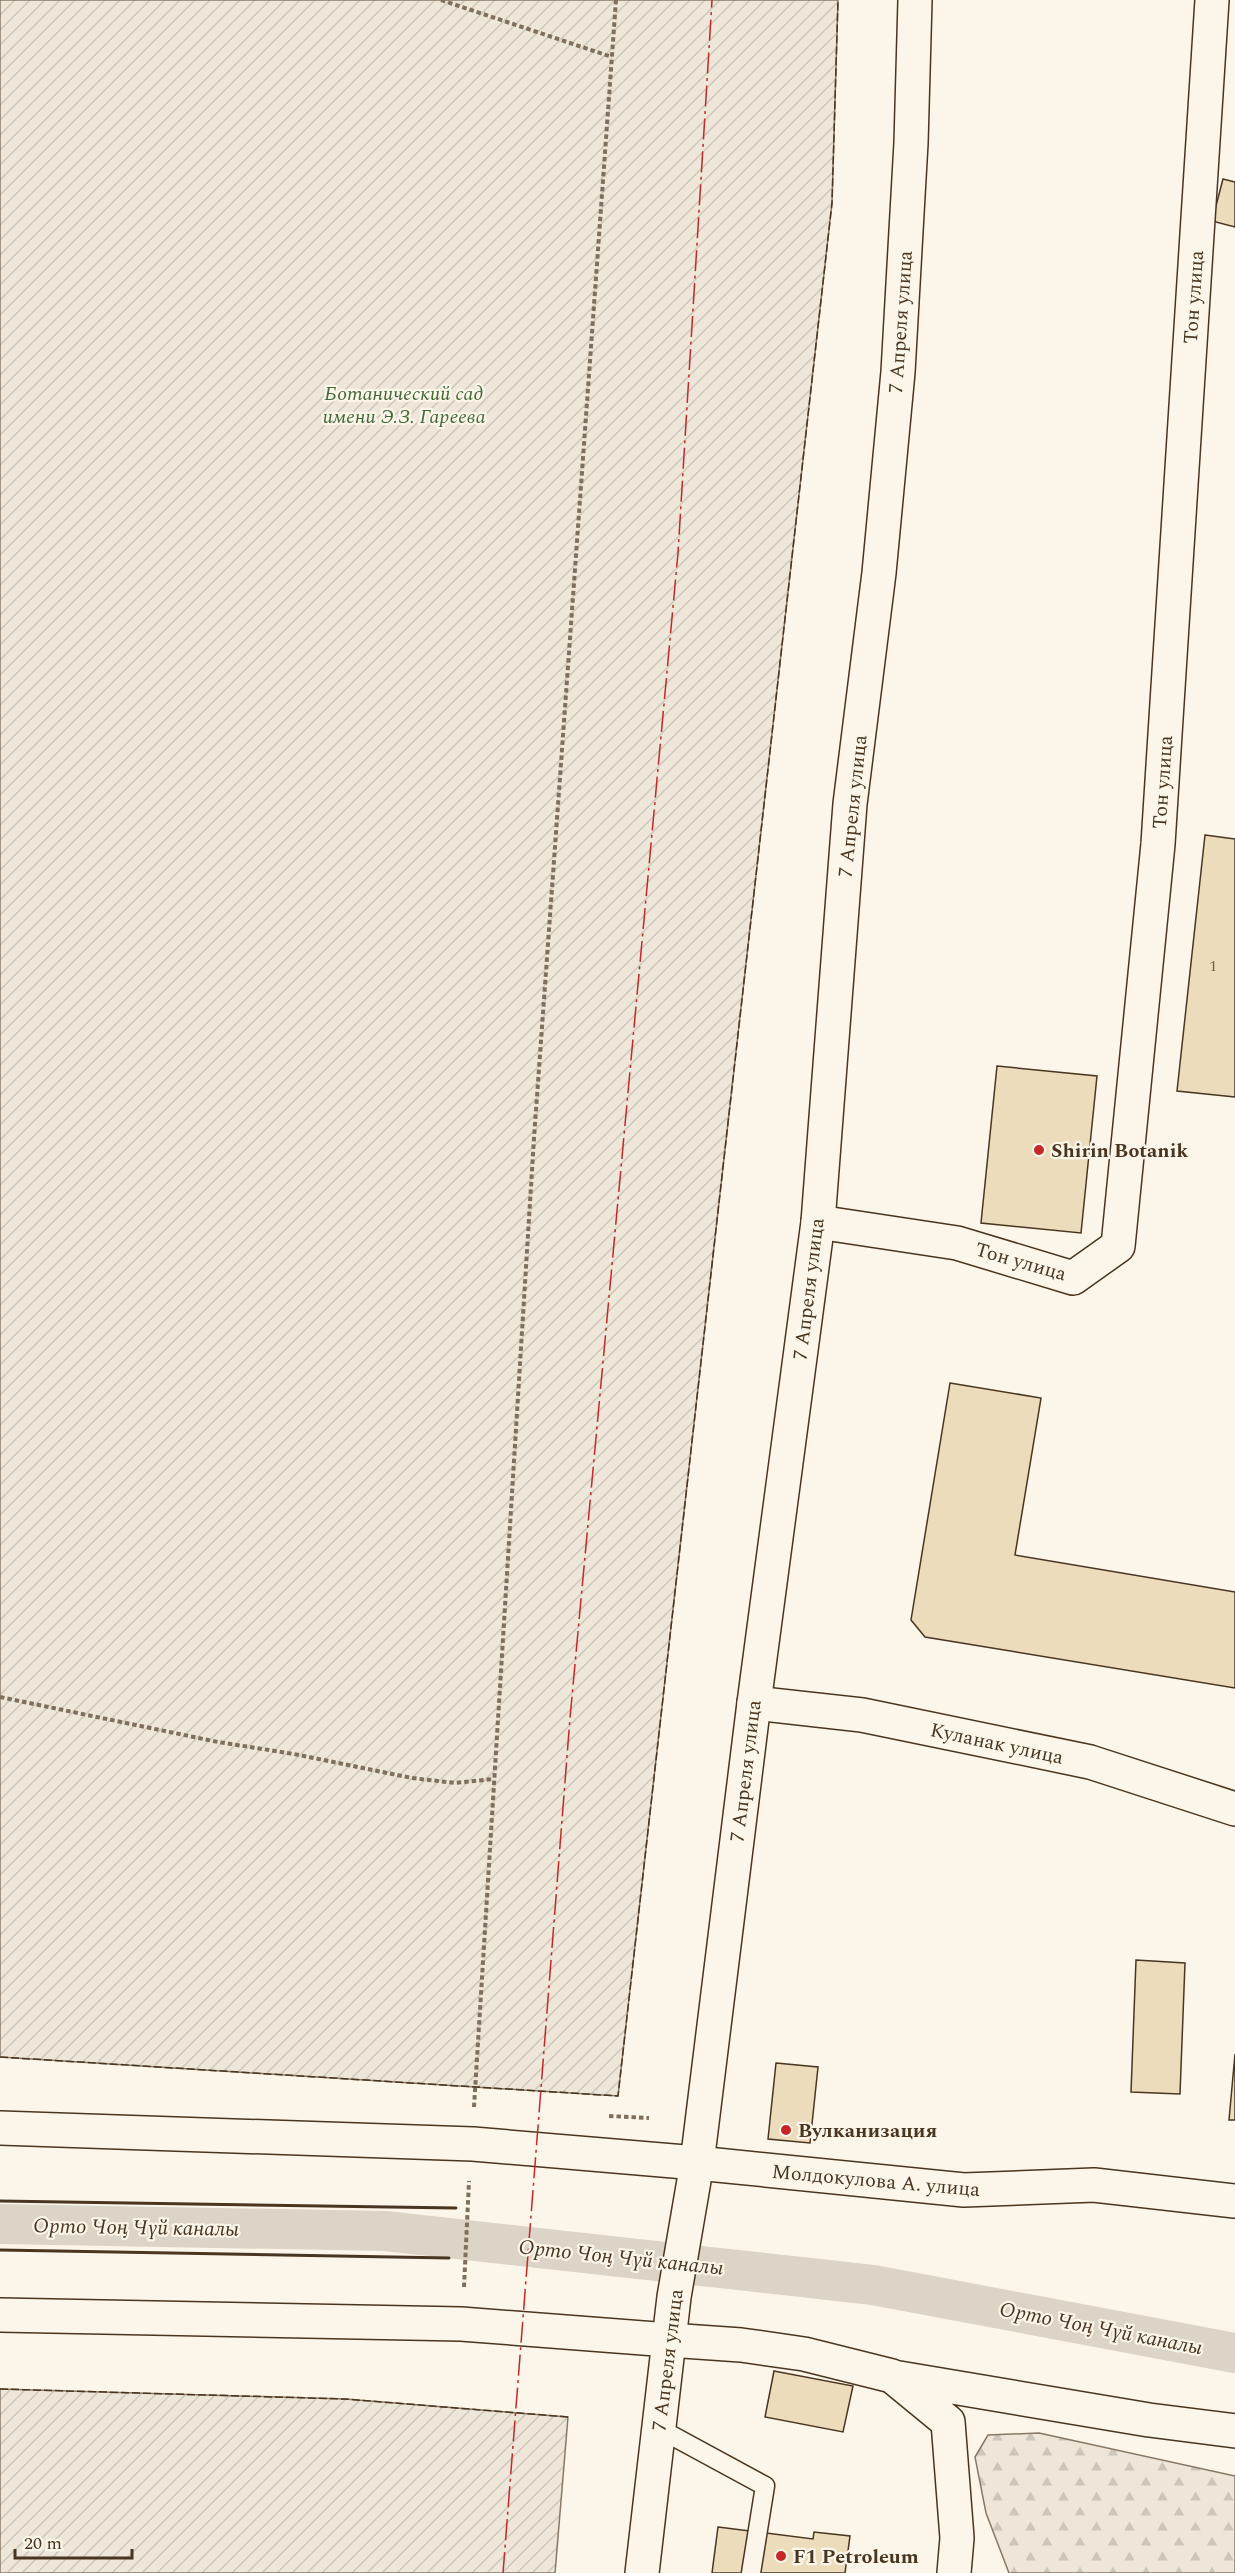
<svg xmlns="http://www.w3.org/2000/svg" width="1235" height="2573" font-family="Spectral,serif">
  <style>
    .forest { fill: url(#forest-firs); stroke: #887966; stroke-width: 1.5 }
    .garden { fill: url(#garden-furrows); stroke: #887966; stroke-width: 1.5 }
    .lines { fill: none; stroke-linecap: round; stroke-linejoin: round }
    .canal { stroke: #dcd4c6; stroke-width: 40 }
    .building { fill: #ecdcbc; stroke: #4a3520; stroke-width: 1.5 }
    .service-casing { stroke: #4a3520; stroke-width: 21 }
    .minor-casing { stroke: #4a3520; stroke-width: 36 }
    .tertiary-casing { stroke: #4a3520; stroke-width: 36 }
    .secondary-casing { stroke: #4a3520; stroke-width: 36 }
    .primary-casing { stroke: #4a3520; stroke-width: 36 }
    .path { stroke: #7f6f5c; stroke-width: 4; stroke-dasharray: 4.5 3; stroke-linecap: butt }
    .service { stroke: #fbf6e9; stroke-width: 18 }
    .minor { stroke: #fbf6e9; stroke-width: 33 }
    .tertiary { stroke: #fbf6e9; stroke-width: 33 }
    .secondary { stroke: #fbf6e9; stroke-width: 33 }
    .primary { stroke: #fbf6e9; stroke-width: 33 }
    .fence { stroke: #4a3520; stroke-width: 1.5; stroke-dasharray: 8 3; stroke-linecap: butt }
    .wall { stroke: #4a3520; stroke-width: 3 }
    .power { stroke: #c62828; stroke-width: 1.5; stroke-dasharray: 21 4.5 3 4.5; stroke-linecap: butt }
    .poi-dot { fill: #c62828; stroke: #fbf6e9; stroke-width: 2 }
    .labels { text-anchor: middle; stroke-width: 4.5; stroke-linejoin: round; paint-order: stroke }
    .number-label { font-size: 16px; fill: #725f47 }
    .street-label { font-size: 20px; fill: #4a3520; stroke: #fbf6e9 }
    .park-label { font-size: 20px; font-style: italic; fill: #436837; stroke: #fbf6e9 }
    .poi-label { font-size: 20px; font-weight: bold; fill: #4a3520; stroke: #fbf6e9; text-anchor: start }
    .water-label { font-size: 21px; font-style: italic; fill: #4a3520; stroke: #fbf6e9 }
  </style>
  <defs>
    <pattern id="forest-firs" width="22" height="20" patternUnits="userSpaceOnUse" patternTransform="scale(1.5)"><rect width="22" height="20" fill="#ede6d9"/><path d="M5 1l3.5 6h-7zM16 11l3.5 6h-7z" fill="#cdc6ba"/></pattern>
    <pattern id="garden-furrows" width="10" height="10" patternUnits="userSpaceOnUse" patternTransform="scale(1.5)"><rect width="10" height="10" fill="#ede6d9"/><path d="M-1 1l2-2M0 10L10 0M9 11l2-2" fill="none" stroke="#cdc6ba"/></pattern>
  </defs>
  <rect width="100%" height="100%" fill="#fbf6e9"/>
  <path class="forest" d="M1039 2433 1235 2476V2573H1009L986 2513 975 2457 988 2435Z"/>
  <path class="garden" d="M0 0H838L832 203 618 2096 0 2057Z
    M0 2389 345 2399 568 2417 555 2573H0Z"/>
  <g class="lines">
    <path class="canal" d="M0 2224 385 2231 873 2285 1235 2353"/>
  </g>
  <path class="building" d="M1223 179 1235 182V227L1212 221Z
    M1205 835 1235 839V1097L1177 1091Z
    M997 1066 1097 1076 1081 1233 981 1223Z
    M950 1383 1041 1398 1015 1555 1235 1592V1688L925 1637 911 1620Z
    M1136 1960 1185 1963 1180 2094 1131 2092Z
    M1235 2054V2120H1229Z
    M776 2063 818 2067 810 2143 768 2139Z
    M774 2371 853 2386 843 2432 765 2417Z
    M718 2527 813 2539 814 2532 850 2536 845 2573H712Z"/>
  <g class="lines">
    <defs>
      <path id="service" d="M658 2428 765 2486 751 2573"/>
      <path id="minor" d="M818 1222 957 1243 1073 1278 1118 1246 1158 844 1212 0
        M754 1703 862 1715 1090 1762 1235 1809
        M669 2340 741 2345 804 2354 892 2376 948 2422 957 2538 954 2573
        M893 2377 1149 2420 1235 2431"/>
      <path id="tertiary" d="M697 2163 964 2190 1094 2185 1235 2201"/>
      <path id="secondary" d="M0 2128 473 2144 697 2163
        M0 2315 461 2324 669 2340"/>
      <path id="primary" d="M642 2573 674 2297 697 2163 754 1703 818 1222 850 804 879 573 898 372 911 143 915 0"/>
    </defs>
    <use href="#service" class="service-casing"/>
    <use href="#minor" class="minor-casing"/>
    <use href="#tertiary" class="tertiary-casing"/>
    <use href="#secondary" class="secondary-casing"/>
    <use href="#primary" class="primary-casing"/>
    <path class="path" d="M441 0 612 57
      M0 1697 218 1742 294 1754 412 1778 455 1783 494 1779
      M474 2107 534 1138 616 0
      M609 2116 649 2118
      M464 2287 469 2181"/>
    <use href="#service" class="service"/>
    <use href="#minor" class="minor"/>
    <use href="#tertiary" class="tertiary"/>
    <use href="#secondary" class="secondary"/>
    <use href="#primary" class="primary"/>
    <path class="fence" d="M0 2057 618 2096 832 203 838 0
      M0 2389 345 2399 568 2417"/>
    <path class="wall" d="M0 2201 456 2208
      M0 2250 449 2258"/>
    <path class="power" d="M503 2573 570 1718 678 553 712 0"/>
  </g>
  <g class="poi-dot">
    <circle cx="1039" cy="1150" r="6"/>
    <circle cx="786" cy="2130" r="6"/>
    <circle cx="781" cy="2556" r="6"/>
  </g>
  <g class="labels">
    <g class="number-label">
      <text x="1213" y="971">1</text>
    </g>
    <g class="street-label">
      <text transform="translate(1193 297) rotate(-86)" y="7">Тон улица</text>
      <text transform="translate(900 322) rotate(-86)" y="7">7 Апреля улица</text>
      <text transform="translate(1162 782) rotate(-86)" y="7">Тон улица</text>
      <text transform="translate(852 806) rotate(-84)" y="7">7 Апреля улица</text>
      <text transform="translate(1021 1261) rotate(16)" y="7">Тон улица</text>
      <text transform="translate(808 1289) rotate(-83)" y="7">7 Апреля улица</text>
      <text transform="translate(997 1743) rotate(12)" y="7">Куланак улица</text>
      <text transform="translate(745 1771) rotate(-83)" y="7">7 Апреля улица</text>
      <text transform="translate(876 2180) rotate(5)" y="7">Молдокулова А. улица</text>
      <text transform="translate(667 2360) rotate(-83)" y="7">7 Апреля улица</text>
    </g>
    <g class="park-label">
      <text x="404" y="400">Ботанический сад<tspan x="404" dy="23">имени Э.З. Гареева</tspan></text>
    </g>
    <g class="poi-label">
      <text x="1051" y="1157">Shirin Botanik</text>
      <text x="798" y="2137">Вулканизация</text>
      <text x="793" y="2563">F1 Petroleum</text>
    </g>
    <g class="water-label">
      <text transform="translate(136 2227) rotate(1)" y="7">Орто Чоң Чүй каналы</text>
      <text transform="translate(621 2257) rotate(6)" y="7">Орто Чоң Чүй каналы</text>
      <text transform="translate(1101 2328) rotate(11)" y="7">Орто Чоң Чүй каналы</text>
    </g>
  </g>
  <path d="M15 2549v9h117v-9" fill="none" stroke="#4a3520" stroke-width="3"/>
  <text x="24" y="2549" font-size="18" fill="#4a3520" stroke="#fbf6e9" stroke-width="4.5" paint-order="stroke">20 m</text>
</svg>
